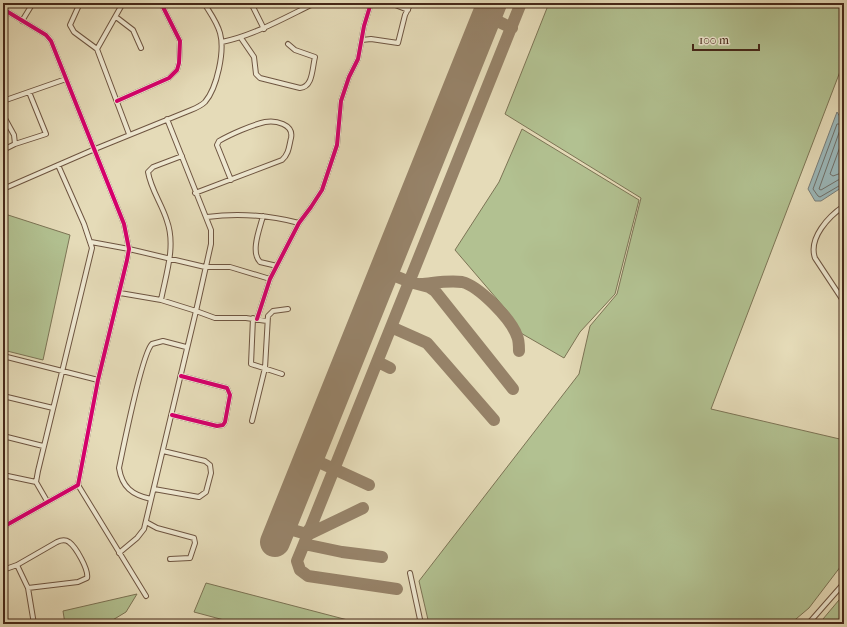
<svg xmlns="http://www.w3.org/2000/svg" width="847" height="627" font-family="'IM FELL French Canon',serif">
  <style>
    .green { fill: #b2c191; stroke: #7c7455 }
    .water { fill: #9bb8ba; stroke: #797e7a }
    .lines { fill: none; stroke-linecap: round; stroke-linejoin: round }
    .shore { stroke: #70706a; stroke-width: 1 }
    .taxiway { stroke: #968268; stroke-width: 12 }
    .runway { stroke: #968268; stroke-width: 30 }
    .street-casing { stroke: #6e5541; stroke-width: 6 }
    .street { stroke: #eee8d1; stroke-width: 4 }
    .cycleway-casing { stroke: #eee8d1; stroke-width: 6 }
    .cycleway { stroke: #d6006c; stroke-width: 4 }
  </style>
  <rect width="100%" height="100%" fill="#e5dbb8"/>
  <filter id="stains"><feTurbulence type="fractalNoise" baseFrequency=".005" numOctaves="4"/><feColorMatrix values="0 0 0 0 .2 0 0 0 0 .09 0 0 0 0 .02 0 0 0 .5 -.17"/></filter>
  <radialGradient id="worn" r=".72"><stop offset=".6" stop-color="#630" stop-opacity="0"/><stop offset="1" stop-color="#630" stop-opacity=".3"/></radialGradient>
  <path class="green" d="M549 3H844V69H841L711 409 844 440V562L809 608 790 624H429L419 581 579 374 590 326 617 294 641 198 505 114Z
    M522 129 639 200 615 294 580 332 564 358 519 332 509 313 455 250 499 182Z
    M5 214 70 235 43 360 3 350V215Z
    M206 583 363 624H239L194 612Z
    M137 594 126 612 106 624H65L63 611Z
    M844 594V624H825L823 619Z"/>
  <path class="water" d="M837 112 844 123V186L821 201H815L808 189Z"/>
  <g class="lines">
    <path class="shore" d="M844 124H837L813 189 818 196 820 197 844 183
      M844 129 840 130 819 189 821 190 838 180 844 178
      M844 136 830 174 833 176 844 172"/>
    <path class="taxiway" d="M487 16 512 28
      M385 272 410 282 429 287 435 291 513 389
      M421 284C434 283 449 280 462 282 479 286 511 319 517 336 519 340 519 346 519 351
      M391 327 427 343 494 420
      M378 362 390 368
      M310 455V458L369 485
      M283 522 286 528 303 533 308 531 312 526
      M309 534 363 508
      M304 544 297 561 300 570 308 576 397 589
      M382 557 342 552 304 544 521 3"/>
    <path class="runway" d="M275 542 492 3"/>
    <defs>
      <path id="street" d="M80 3 70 25 74 32 97 49
        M123 3 97 49 129 134
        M251 3 264 29
        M390 3 408 10
        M3 9 46 35 51 41 124 224 129 249 127 260 98 380 78 485 3 527
        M116 17 133 30 141 48
        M22 21 33 3
        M241 38 254 57 256 74 260 78 300 88C313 87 312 69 315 57L295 50 288 44
        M362 40 371 39 398 43 405 15 411 3
        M222 42C255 35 284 18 315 3
        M3 101 66 79
        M117 101 169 78 177 70 179 63 180 41 161 3
        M3 115 14 135 15 144 3 150
        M167 119 211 230V244L196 311 215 318H246L267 321
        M15 144 46 134 29 92
        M3 189 95 149 191 110C196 108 201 106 205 102 217 88 225 51 220 33 217 22 210 13 204 3
        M195 193 282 160C289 154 289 146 291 138 294 124 275 120 265 122 252 125 231 134 219 141L217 145 231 180
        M844 206C829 216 808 238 815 258L844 302
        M263 216C260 228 250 252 260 262L277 266
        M207 217C238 213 268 215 299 223
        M91 242 129 249 205 267H230L270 279
        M161 300C166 274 176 246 167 221 162 204 151 190 148 172L153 167 182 156
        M253 318 251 364 282 374
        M257 319 270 279 299 223 311 207 322 190 337 145 341 101 349 77 358 59 364 26 371 3
        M3 356 98 380
        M3 396 53 408
        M172 415 217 426 223 425 225 422 230 395 227 388 181 376
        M252 421 265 368 268 316 273 311 288 309
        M3 436 43 446
        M3 475 36 482
        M78 485 146 596
        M154 489 199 497 206 492 211 473 210 465 205 461 163 451
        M151 499C132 495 122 487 119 468 123 449 142 353 152 344L163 341 186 347
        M47 501 36 482 38 471 92 248 84 224 58 165
        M146 522 157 528 194 538 195 543 190 558 170 559
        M119 553 137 538 144 529 196 311 161 300 120 293
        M17 565 28 588 34 624
        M3 570 17 565 57 542C61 540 65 539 69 542 76 547 89 570 87 578L78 582 28 588
        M410 573 421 624
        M808 624 844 583"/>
    </defs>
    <use href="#street" class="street-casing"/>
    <use href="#street" class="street"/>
    <defs>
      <path id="cycleway" d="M3 9 46 35 51 41 124 224 129 249 127 260 98 380 78 485 3 527
        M117 101 169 78 177 70 179 63 180 41 161 3
        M257 319 270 279 299 223 311 207 322 190 337 145 341 101 349 77 358 59 364 26 371 3
        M172 415 217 426 223 425 225 422 230 395 227 388 181 376"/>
    </defs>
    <use href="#cycleway" class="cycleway-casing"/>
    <use href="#cycleway" class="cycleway"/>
  </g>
  <rect width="847" height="627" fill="none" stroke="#e5dbb8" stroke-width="16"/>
  <rect x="4" y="4" width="839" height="619" fill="none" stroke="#462819" stroke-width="2"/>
  <rect x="8" y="8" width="831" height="611" fill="none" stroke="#462819"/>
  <path d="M693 44v6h66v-6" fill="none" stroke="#462819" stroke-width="2"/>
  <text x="699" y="44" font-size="12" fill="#462819" stroke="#eee8d1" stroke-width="3" paint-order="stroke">100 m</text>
  <rect width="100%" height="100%" filter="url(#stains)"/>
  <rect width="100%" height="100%" fill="url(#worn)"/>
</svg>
